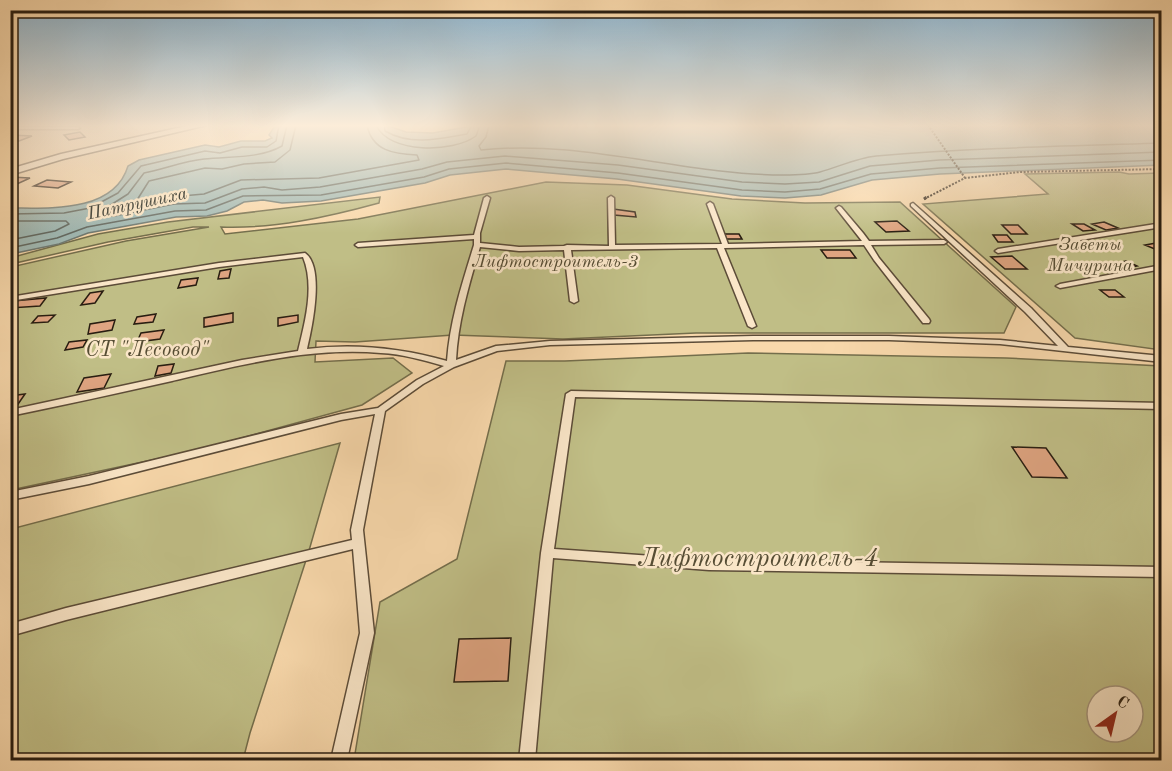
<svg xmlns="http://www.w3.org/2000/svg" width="1172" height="771" font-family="'Old Standard TT',serif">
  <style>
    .green { fill: #c0be86; stroke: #746e4c; stroke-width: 1.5; fill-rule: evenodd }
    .water { fill: #a0b8b3; stroke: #707a72; stroke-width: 1.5 }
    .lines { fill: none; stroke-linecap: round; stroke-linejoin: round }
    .shore { stroke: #646a62; stroke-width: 1.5 }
    .building { fill: #e0a582; stroke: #281d11; stroke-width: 1.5 }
    .lane-casing { stroke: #5c4c38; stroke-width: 3 }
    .street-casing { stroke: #5c4c38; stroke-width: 3 }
    .path-far1 { stroke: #281d11; stroke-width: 2; stroke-dasharray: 2 1.5; stroke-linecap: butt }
    .path { stroke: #281d11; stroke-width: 3; stroke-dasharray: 3 2; stroke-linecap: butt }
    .lane { fill: #fae6c8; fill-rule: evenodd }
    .street { fill: #fae6c8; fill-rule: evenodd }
    .labels { text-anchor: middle; stroke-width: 5; stroke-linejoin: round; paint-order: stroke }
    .far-water-label { font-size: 18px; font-style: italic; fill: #4c4c42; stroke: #fae6c8 }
    .far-park-label { font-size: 18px; font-style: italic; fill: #564d34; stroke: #fae6c8 }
    .park-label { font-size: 21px; font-style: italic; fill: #564d34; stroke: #fae6c8 }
    .near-park-label { font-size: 26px; font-style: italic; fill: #564d34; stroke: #fae6c8 }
  </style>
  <rect width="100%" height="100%" fill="#f8d8ab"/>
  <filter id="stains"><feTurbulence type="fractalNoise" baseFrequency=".00333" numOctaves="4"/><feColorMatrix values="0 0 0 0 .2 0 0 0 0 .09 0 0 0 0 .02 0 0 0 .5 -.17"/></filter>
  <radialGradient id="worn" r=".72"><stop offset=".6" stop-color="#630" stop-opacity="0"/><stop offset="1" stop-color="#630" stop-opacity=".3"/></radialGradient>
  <path class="green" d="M1119 172 1129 174 1161 173V350L1075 338 923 204 1048 194 1025 174Z
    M546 182 627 185 732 199 805 203 900 202 1016 307 1004 333H696L563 339 453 335 355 342 316 341 315 362 393 358 412 373 362 405 194 451 11 490V267L126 241 209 227H193L108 242 11 264 10 258 98 234 168 222 380 197 379 203C328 217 274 229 221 227L225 234 358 219Z
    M748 353 1006 358 1161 366V760H354L380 602 457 559 506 361H565ZM1097 696H1133V732H1097Z
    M340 443 308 554 250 733 243 760H11V529Z"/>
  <path class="water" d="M278 125H386L406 132 433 133 477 125H1161L1162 165 940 174 872 180 821 195 785 198 741 196 617 179 506 169 450 175 425 183 321 201 282 203 263 200 244 202 227 211 207 216 176 217 88 233 59 244 11 254V208C49 208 114 213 128 166L139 160 205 145 219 147 241 141H265L272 138 269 135 274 127Z"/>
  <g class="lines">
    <path class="shore" d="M287 125 282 146C259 159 230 156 204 159 184 161 164 169 144 173L128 194 98 213 97 216H114L174 204 205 203 242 189 264 187 282 190 320 187 422 169 447 162 505 156 618 165 742 182 785 184 819 182 870 166 939 160 1162 152
      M296 125 290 150 275 162 244 164 222 169 205 168 149 181 137 200 204 194 241 180 319 178 419 160 417 155C394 154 372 151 367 125
      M376 125C389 154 453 153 476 136L480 125
      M384 125 385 131C411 146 439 139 467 134L472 125
      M489 125 486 137 479 146 481 150C582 139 683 175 783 175 795 175 809 175 820 172 838 167 857 158 876 156 971 148 1067 146 1162 143
      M10 214 64 213 90 208 118 193 141 166 205 151 220 153 242 147H267L276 141 279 125
      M10 221H66L69 224 55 231 10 240
      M10 248 57 238 87 227 175 211 206 210 243 196 321 195 424 177 449 169 506 163 618 173 742 190 785 192 820 189 871 174 940 168 1162 160"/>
  </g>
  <path class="building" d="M80 132 85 137 69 140 64 135Z
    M10 136 11 135 32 136 19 141H10Z
    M10 177 30 178 17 184H10Z
    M47 180 71 182 58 188 34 186Z
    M613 209 635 212 636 217 614 215Z
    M897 221 909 231 886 232 875 222Z
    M1104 222 1118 228 1106 230 1092 224Z
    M1072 224H1084L1095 230 1083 231Z
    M1002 225H1018L1027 234H1011Z
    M723 234H739L742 239H725Z
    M993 235H1007L1013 242H998Z
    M1162 242V252L1145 245Z
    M821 250H850L856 258H827Z
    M1012 256 1027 269H1005L991 257Z
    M1126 261 1137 266 1123 269 1112 264Z
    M231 269 229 278 218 279 220 271Z
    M198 278 196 285 178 288 181 280Z
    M1100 290H1115L1124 297H1109Z
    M103 291 95 303 81 305 90 293Z
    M46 298 40 306 10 308 13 301Z
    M233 313V322L204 327V318Z
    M156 314 153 322 134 324 137 317Z
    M55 315 48 322 32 323 38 316Z
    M298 315V322L278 326V318Z
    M115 320 112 330 88 334 90 324Z
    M164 330 160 339 137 342 141 333Z
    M87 340 83 347 65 350 69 342Z
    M174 364 171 373 155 376 158 366Z
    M111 374 104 388 77 392 84 378Z
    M25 394 16 407 10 408V396Z
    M1012 447 1046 448 1067 478 1032 477Z
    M511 638 508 681 454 682 459 639Z"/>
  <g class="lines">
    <defs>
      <path id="lane" d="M10 127H78L80 128 78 129H10Z
        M487 196 490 198 480 233V243L519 247 564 246 567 245 609 246 608 198 611 196 614 198 615 245 722 244 707 204 710 202 713 204 728 244 862 241 836 208 839 206 841 207 863 233 869 241 944 240 947 242 944 244 871 245 879 258 929 319 930 321 929 323H923L874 260 864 245 724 248 756 326 752 328 748 326 717 248 571 250 578 301 574 303 570 301 564 250 519 251 480 247C469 285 458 321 456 360L496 346 550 341 753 336H889L1000 340 1058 346 1025 312 911 206V204L913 203 1031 308 1068 347 1162 356V362L1000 344 889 340H753L550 345 497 351 454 367 423 384 385 411 363 530 374 633 347 760H331L360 633 353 549 66 620 10 636V624L66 608 352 540 351 530 375 414 341 420 89 484 10 500V492L89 476 341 414 378 408 417 380 444 366C423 360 402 354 381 353 310 347 240 365 172 381 118 393 64 405 10 416V410L242 360 298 351C305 322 315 286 303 257L219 267 10 301V297L219 263 305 253C325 267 312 328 307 349 354 343 401 348 447 361 450 320 462 284 474 245V239L358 247 355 245 358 243 474 235 484 198Z
        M1162 223V227L998 253 995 251 998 249Z
        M1162 265V269L1060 288 1056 286 1060 284Z
        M571 391 1162 403V409L575 397 554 549 709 560 1162 567V577L709 570 553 558 535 760H519L541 553 566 394Z"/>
      <path id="street" d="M191 125H207L63 159 10 175V169L61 154Z"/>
    </defs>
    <use href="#lane" class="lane-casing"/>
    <use href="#street" class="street-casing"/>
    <path class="path-far1" d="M928 125 965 178
      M924 199 965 178 1020 172 1162 169"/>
    <path class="path" d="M924 199 927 197"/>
    <use href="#lane" class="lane"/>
    <use href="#street" class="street"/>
  </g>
  <linearGradient id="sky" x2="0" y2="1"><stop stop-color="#8bb6d3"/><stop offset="0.54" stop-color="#fcedd9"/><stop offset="1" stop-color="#fcedd9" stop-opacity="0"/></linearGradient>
  <rect width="1172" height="233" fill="url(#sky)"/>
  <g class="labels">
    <g class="far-water-label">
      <text transform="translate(137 203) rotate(-12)" y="6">Патрушиха</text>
    </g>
    <g class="far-park-label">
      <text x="1090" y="250">Заветы<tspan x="1090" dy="21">Мичурина</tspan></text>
      <text x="555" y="267">Лифтостроитель-3</text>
    </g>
    <g class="park-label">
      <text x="147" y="356">СТ "Лесовод"</text>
    </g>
    <g class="near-park-label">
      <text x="758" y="566">Лифтостроитель-4</text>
    </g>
  </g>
  <rect width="1172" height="771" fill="none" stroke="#f8d8ab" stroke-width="36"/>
  <rect x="12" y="12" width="1148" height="747" fill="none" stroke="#281d11" stroke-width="3"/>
  <rect x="18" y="18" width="1136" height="735" fill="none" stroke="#281d11" stroke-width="1.5"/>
  <g transform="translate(1115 714) rotate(34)"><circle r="28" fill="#fae6c8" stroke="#a6967f" stroke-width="1.5"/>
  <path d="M0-4.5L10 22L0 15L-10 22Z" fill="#8f2418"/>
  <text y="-9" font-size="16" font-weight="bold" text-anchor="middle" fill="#281d11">С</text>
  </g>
  <rect width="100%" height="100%" filter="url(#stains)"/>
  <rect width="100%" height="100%" fill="url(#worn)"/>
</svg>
